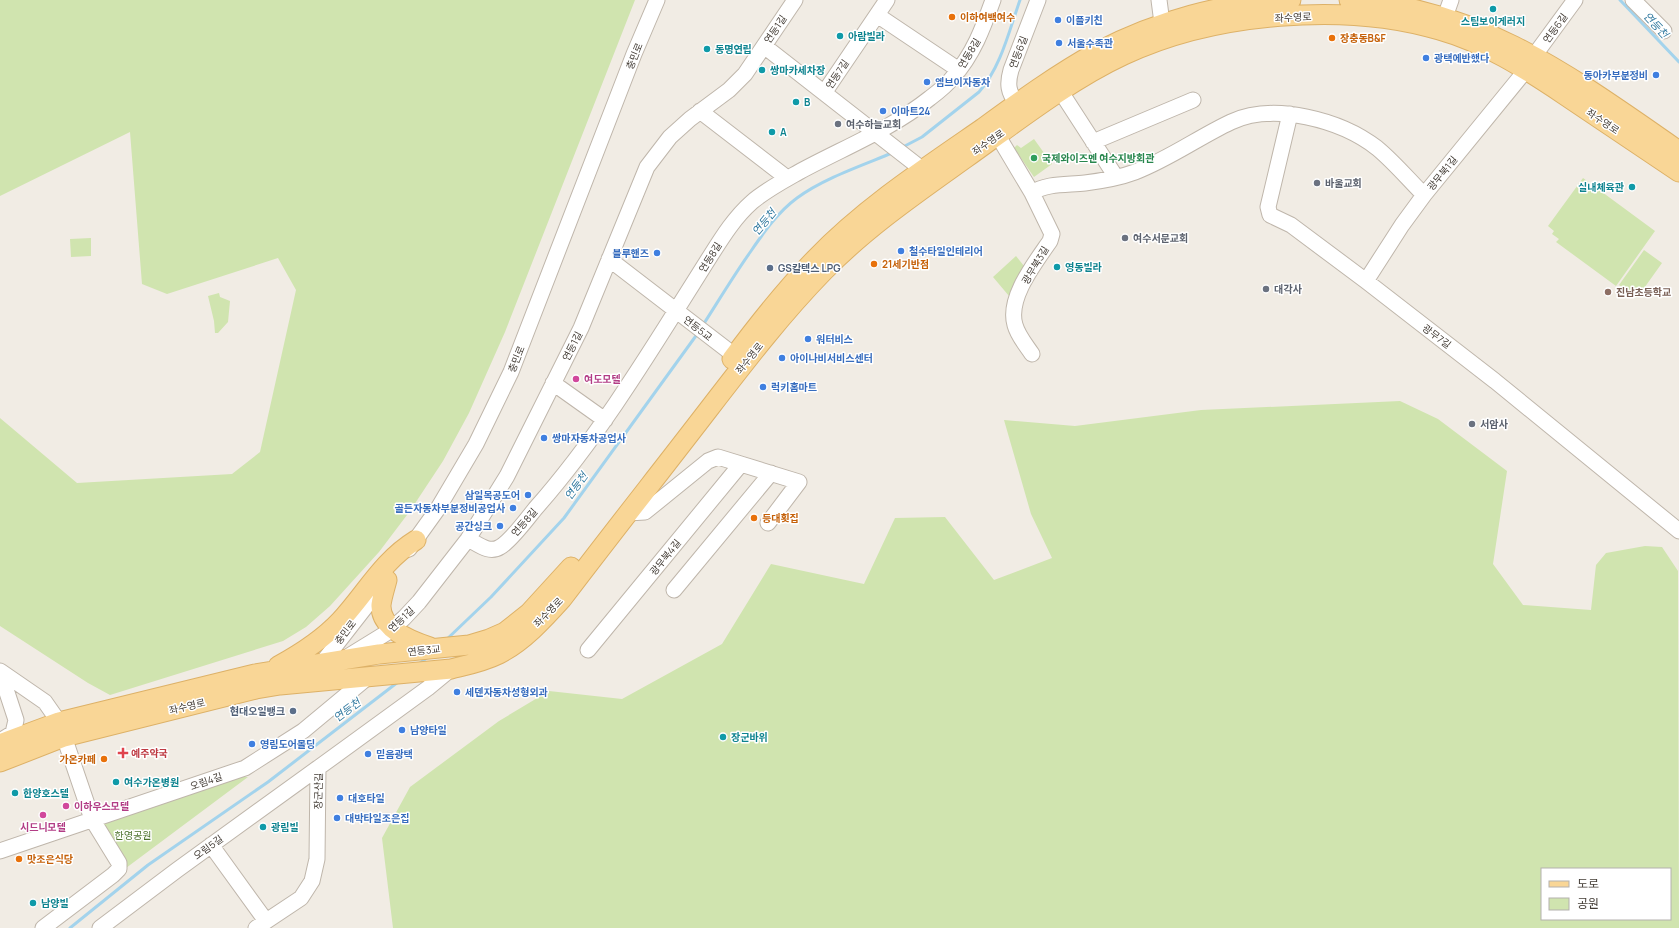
<svg xmlns="http://www.w3.org/2000/svg" width="1679" height="928" font-family="Manrope,'Noto Sans KR',sans-serif">
  <style>
    .green { fill: #d0e4af; fill-rule: evenodd }
    .lines { fill: none; stroke-linecap: round; stroke-linejoin: round }
    .stream { stroke: #a3d3ec; stroke-width: 3 }
    .minor-casing { stroke: #bfb6ab; stroke-width: 17 }
    .major-casing { stroke: #ddb167; stroke-width: 21 }
    .minor { stroke: #fff; stroke-width: 15 }
    .major { stroke: #f9d696; stroke-width: 19 }
    .culture-dot { fill: #0f9aa8; stroke: #fff; stroke-width: 1.5 }
    .food-dot { fill: #e8710a; stroke: #fff; stroke-width: 1.5 }
    .shop-dot { fill: #3f7fe0; stroke: #fff; stroke-width: 1.5 }
    .worship-dot { fill: #6b7280; stroke: #fff; stroke-width: 1.5 }
    .leisure-dot { fill: #2e9e5b; stroke: #fff; stroke-width: 1.5 }
    .service-dot { fill: #5c6f8a; stroke: #fff; stroke-width: 1.5 }
    .education-dot { fill: #8d6e63; stroke: #fff; stroke-width: 1.5 }
    .hotel-dot { fill: #d1479c; stroke: #fff; stroke-width: 1.5 }
    .health-dot { fill: #e0444e; stroke: #fff; stroke-width: 1.5 }
    .labels { text-anchor: middle; stroke-width: 3; stroke-linejoin: round; paint-order: stroke }
    .food-label { font-size: 10px; font-weight: bold; fill: #c56008; stroke: #fff; text-anchor: start }
    .street-label { font-size: 10px; fill: #433c35; stroke: #fff }
    .shop-label { font-size: 10px; font-weight: bold; fill: #366cbe; stroke: #fff; text-anchor: start }
    .culture-label { font-size: 10px; font-weight: bold; fill: #0d838f; stroke: #fff; text-anchor: start }
    .worship-label { font-size: 10px; font-weight: bold; fill: #5b616d; stroke: #fff; text-anchor: start }
    .leisure-label { font-size: 10px; font-weight: bold; fill: #27864d; stroke: #fff; text-anchor: start }
    .service-label { font-size: 10px; font-weight: bold; fill: #4e5e75; stroke: #fff; text-anchor: start }
    .education-label { font-size: 10px; font-weight: bold; fill: #785e54; stroke: #fff; text-anchor: start }
    .hotel-label { font-size: 10px; font-weight: bold; fill: #b23c85; stroke: #fff; text-anchor: start }
    .health-label { font-size: 10px; font-weight: bold; fill: #be3a42; stroke: #fff; text-anchor: start }
    .park-label { font-size: 10px; fill: #4b712b; stroke: #fff }
    .water-label { font-size: 11px; font-style: italic; fill: #327aa0; stroke: #fff }
  </style>
  <rect width="100%" height="100%" fill="#f1ece4"/>
  <path class="green" d="M0 0H635L505 332 469 413 443 461 410 511 379 552 330 606 306 627 283 641 110 695 88 683 0 626V418L77 483 232 474 260 452 296 290 278 258 167 294 142 284 130 132 0 196Z
    M1034 139 1052 164 1034 177 1014 148 1017 145 1021 148Z
    M1583 178 1655 231 1616 286 1556 242 1559 239 1552 234 1554 231 1548 226Z
    M91 238V256L71 257 70 239Z
    M1644 250 1662 263 1637 298 1619 285Z
    M1016 256 1024 266 1009 296 993 277Z
    M219 293 220 297 230 301 228 322 218 333H215L214 321 208 296Z
    M1400 401 1438 419 1507 471 1493 564 1523 605 1591 610 1596 565 1606 553 1645 546 1662 547 1678 571 1679 928H393L382 838 410 787 499 721 549 691 622 699 722 644 771 564 864 584 895 518 945 517 994 580 1052 558 1031 514 1004 420 1075 426 1201 410ZM1542 869H1670V919H1542Z
    M238 777H248L126 868 102 821Z"/>
  <g class="lines">
    <path class="stream" d="M1620 0 1679 62
      M901 148 922 137 979 92C1001 67 1009 31 1020 0
      M703 325C719 300 734 275 751 251 764 232 778 212 797 198 822 179 863 165 892 153
      M446 640 491 597 564 518 698 333
      M419 664 429 656
      M70 928 148 865 268 782 398 682"/>
    <defs>
      <path id="minor" d="M1159 0 1162 23
        M1633 0 1664 31
        M877 15 959 70
        M1445 17 1451 0
        M764 46 923 170
        M1534 56 1575 0
        M1061 92 1116 177
        M824 93 887 0
        M1017 104C1008 92 1007 84 1011 70L1038 0
        M700 111 787 178
        M1290 114 1268 207 1270 215 1291 225 1366 281 1495 381 1679 531
        M998 136 1032 193 1052 234 1050 241C1035 263 1007 298 1015 325 1018 336 1026 345 1032 354
        M1093 142 1193 100
        M1032 193C1046 183 1068 185 1085 183 1101 181 1119 178 1135 172 1169 159 1199 137 1231 122 1274 102 1341 120 1377 148 1394 162 1409 180 1424 195
        M609 259 743 362
        M1366 281 1402 225 1424 195 1526 70
        M553 383 605 420
        M628 513 645 512 708 461 718 457 799 482 768 523
        M468 539C478 544 489 554 500 547 510 542 527 519 535 509 603 432 656 342 711 255 723 236 735 217 752 202 766 190 783 181 799 172 843 148 890 130 930 98 938 92 947 85 953 77 973 55 983 28 993 0
        M409 549 437 510 476 444 511 372 634 54 657 0
        M674 590 771 473
        M588 650 741 464
        M349 656 388 632 404 618 419 602 468 539 507 476 581 328 647 167 670 137 690 119 729 90 745 74 795 0
        M318 668 385 582
        M0 671 45 702 59 722 92 819 119 863V869L113 875 43 928
        M0 741 13 733 16 720 0 671
        M211 845 266 921
        M0 851 245 768 303 731 368 677
        M100 928 177 870 318 768
        M256 928 301 898 312 881 317 859 318 768 428 688 451 669"/>
      <path id="major" d="M1349 0C1480 7 1575 79 1679 151
        M732 359C758 324 785 290 815 259 864 208 925 168 983 128 1020 101 1057 74 1097 52 1156 21 1224 2 1291 0
        M387 580C385 588 382 597 381 605 380 629 411 641 430 647
        M278 666C300 654 323 639 340 621 366 593 382 561 416 540
        M0 744 59 722 255 674 379 654 469 645 489 639 505 632 529 613 571 567
        M0 762 64 737 256 689 280 685 451 669C467 665 483 662 499 654 523 642 544 619 562 599 606 541 651 484 695 427 736 374 777 319 824 271 866 228 917 193 966 158 1015 123 1070 80 1124 55 1213 13 1345 2 1439 30 1485 43 1524 68 1563 94 1602 120 1640 146 1679 172"/>
    </defs>
    <use href="#minor" class="minor-casing"/>
    <use href="#major" class="major-casing"/>
    <use href="#minor" class="minor"/>
    <use href="#major" class="major"/>
  </g>
  <g class="culture-dot">
    <circle cx="1493" cy="9" r="4"/>
    <circle cx="840" cy="36" r="4"/>
    <circle cx="707" cy="49" r="4"/>
    <circle cx="762" cy="70" r="4"/>
    <circle cx="796" cy="102" r="4"/>
    <circle cx="772" cy="132" r="4"/>
    <circle cx="1632" cy="187" r="4"/>
    <circle cx="1057" cy="267" r="4"/>
    <circle cx="723" cy="737" r="4"/>
    <circle cx="116" cy="782" r="4"/>
    <circle cx="15" cy="793" r="4"/>
    <circle cx="263" cy="827" r="4"/>
    <circle cx="33" cy="903" r="4"/>
  </g>
  <g class="food-dot">
    <circle cx="952" cy="17" r="4"/>
    <circle cx="1332" cy="38" r="4"/>
    <circle cx="874" cy="264" r="4"/>
    <circle cx="754" cy="518" r="4"/>
    <circle cx="104" cy="759" r="4"/>
    <circle cx="19" cy="859" r="4"/>
  </g>
  <g class="shop-dot">
    <circle cx="1058" cy="20" r="4"/>
    <circle cx="1059" cy="43" r="4"/>
    <circle cx="1426" cy="58" r="4"/>
    <circle cx="1656" cy="75" r="4"/>
    <circle cx="927" cy="82" r="4"/>
    <circle cx="883" cy="111" r="4"/>
    <circle cx="901" cy="251" r="4"/>
    <circle cx="657" cy="253" r="4"/>
    <circle cx="808" cy="339" r="4"/>
    <circle cx="782" cy="358" r="4"/>
    <circle cx="763" cy="387" r="4"/>
    <circle cx="544" cy="438" r="4"/>
    <circle cx="528" cy="495" r="4"/>
    <circle cx="513" cy="508" r="4"/>
    <circle cx="500" cy="526" r="4"/>
    <circle cx="457" cy="692" r="4"/>
    <circle cx="402" cy="730" r="4"/>
    <circle cx="252" cy="744" r="4"/>
    <circle cx="368" cy="754" r="4"/>
    <circle cx="340" cy="798" r="4"/>
    <circle cx="337" cy="818" r="4"/>
  </g>
  <g class="worship-dot">
    <circle cx="838" cy="124" r="4"/>
    <circle cx="1317" cy="183" r="4"/>
    <circle cx="1125" cy="238" r="4"/>
    <circle cx="1266" cy="289" r="4"/>
    <circle cx="1472" cy="424" r="4"/>
  </g>
  <circle class="leisure-dot" cx="1034" cy="158" r="4"/>
  <g class="service-dot">
    <circle cx="770" cy="268" r="4"/>
    <circle cx="293" cy="711" r="4"/>
  </g>
  <circle class="education-dot" cx="1608" cy="292" r="4"/>
  <g class="hotel-dot">
    <circle cx="576" cy="379" r="4"/>
    <circle cx="66" cy="806" r="4"/>
    <circle cx="43" cy="815" r="4"/>
  </g>
  <path class="health-dot" d="M121 747h4v4h4v4h-4v4h-4v-4h-4v-4h4z"/>
  <g class="labels">
    <g class="food-label">
      <text x="960" y="21">이하여백여수</text>
      <text x="1340" y="42">장충동B&amp;F</text>
      <text x="882" y="268">21세기반점</text>
      <text x="762" y="522">등대횟집</text>
      <text x="96" y="763" text-anchor="end">가온카페</text>
      <text x="27" y="863">맛조은식당</text>
    </g>
    <g class="street-label">
      <text transform="translate(1293 17) rotate(-3)" y="4">좌수영로</text>
      <text transform="translate(1555 28) rotate(-54)" y="4">연등6길</text>
      <text transform="translate(775 29) rotate(-56)" y="4">연등1길</text>
      <text transform="translate(1018 52) rotate(-69)" y="4">연등6길</text>
      <text transform="translate(969 53) rotate(-59)" y="4">연등8길</text>
      <text transform="translate(634 56) rotate(-68)" y="4">충민로</text>
      <text transform="translate(837 74) rotate(-56)" y="4">연등7길</text>
      <text transform="translate(1603 121) rotate(34)" y="4">좌수영로</text>
      <text transform="translate(988 142) rotate(-35)" y="4">좌수영로</text>
      <text transform="translate(1442 173) rotate(-51)" y="4">광무북1길</text>
      <text transform="translate(710 257) rotate(-58)" y="4">연등8길</text>
      <text transform="translate(1035 265) rotate(-59)" y="4">광무북3길</text>
      <text transform="translate(698 328) rotate(38)" y="4">연등5교</text>
      <text transform="translate(1437 336) rotate(37)" y="4">광무7길</text>
      <text transform="translate(572 346) rotate(-63)" y="4">연등1길</text>
      <text transform="translate(749 358) rotate(-51)" y="4">좌수영로</text>
      <text transform="translate(516 359) rotate(-68)" y="4">충민로</text>
      <text transform="translate(524 522) rotate(-49)" y="4">연등8길</text>
      <text transform="translate(665 557) rotate(-51)" y="4">광무북4길</text>
      <text transform="translate(548 612) rotate(-46)" y="4">좌수영로</text>
      <text transform="translate(401 619) rotate(-43)" y="4">연등1길</text>
      <text transform="translate(345 632) rotate(-52)" y="4">충민로</text>
      <text transform="translate(424 650) rotate(-6)" y="4">연등3교</text>
      <text transform="translate(187 706) rotate(-14)" y="4">좌수영로</text>
      <text transform="translate(206 781) rotate(-19)" y="4">오림4길</text>
      <text transform="translate(318 791) rotate(-89)" y="4">장군산길</text>
      <text transform="translate(208 847) rotate(-36)" y="4">오림5길</text>
    </g>
    <g class="shop-label">
      <text x="1066" y="24">이플키친</text>
      <text x="1067" y="47">서울수족관</text>
      <text x="1434" y="62">광택에반했다</text>
      <text x="1648" y="79" text-anchor="end">동아카부분정비</text>
      <text x="935" y="86">엠브이자동차</text>
      <text x="891" y="115">이마트24</text>
      <text x="909" y="255">철수타일인테리어</text>
      <text x="649" y="257" text-anchor="end">블루핸즈</text>
      <text x="816" y="343">워터비스</text>
      <text x="790" y="362">아이나비서비스센터</text>
      <text x="771" y="391">럭키홈마트</text>
      <text x="552" y="442">쌍마자동차공업사</text>
      <text x="520" y="499" text-anchor="end">삼일목공도어</text>
      <text x="505" y="512" text-anchor="end">골든자동차부분정비공업사</text>
      <text x="492" y="530" text-anchor="end">공간싱크</text>
      <text x="465" y="696">세덴자동차성형외과</text>
      <text x="410" y="734">남양타일</text>
      <text x="260" y="748">영림도어몰딩</text>
      <text x="376" y="758">믿음광택</text>
      <text x="348" y="802">대호타일</text>
      <text x="345" y="822">대박타일조은집</text>
    </g>
    <g class="culture-label">
      <text x="1493" y="25" text-anchor="middle">스팀보이게러지</text>
      <text x="848" y="40">아람빌라</text>
      <text x="715" y="53">동명연립</text>
      <text x="770" y="74">쌍마카세차장</text>
      <text x="804" y="106">B</text>
      <text x="780" y="136">A</text>
      <text x="1624" y="191" text-anchor="end">실내체육관</text>
      <text x="1065" y="271">영동빌라</text>
      <text x="731" y="741">장군바위</text>
      <text x="124" y="786">여수가온병원</text>
      <text x="23" y="797">한양호스텔</text>
      <text x="271" y="831">광림빌</text>
      <text x="41" y="907">남양빌</text>
    </g>
    <g class="worship-label">
      <text x="846" y="128">여수하늘교회</text>
      <text x="1325" y="187">바울교회</text>
      <text x="1133" y="242">여수서문교회</text>
      <text x="1274" y="293">대각사</text>
      <text x="1480" y="428">서암사</text>
    </g>
    <g class="leisure-label">
      <text x="1042" y="162">국제와이즈멘 여수지방회관</text>
    </g>
    <g class="service-label">
      <text x="778" y="272">GS칼텍스 LPG</text>
      <text x="285" y="715" text-anchor="end">현대오일뱅크</text>
    </g>
    <g class="education-label">
      <text x="1616" y="296">진남초등학교</text>
    </g>
    <g class="hotel-label">
      <text x="584" y="383">여도모텔</text>
      <text x="74" y="810">이하우스모텔</text>
      <text x="43" y="831" text-anchor="middle">시드니모텔</text>
    </g>
    <g class="health-label">
      <text x="131" y="757">예주약국</text>
    </g>
    <g class="park-label">
      <text x="133" y="839">한영공원</text>
    </g>
    <g class="water-label">
      <text transform="translate(1656 25) rotate(47)" y="4">연등천</text>
      <text transform="translate(764 222) rotate(-50)" y="4">연등천</text>
      <text transform="translate(576 486) rotate(-54)" y="4">연등천</text>
      <text transform="translate(347 710) rotate(-37)" y="4">연등천</text>
    </g>
  </g>
  <rect x="1541" y="868" width="130" height="52" fill="#ffffff" stroke="#b4b1ae"/>
  <rect x="1549" y="881" width="20" height="6" fill="#f9d696" stroke="#b4b1ae"/>
  <text x="1577" y="888" font-size="12" fill="#433c35">도로</text>
  <rect x="1549" y="898" width="20" height="12" fill="#d0e4af" stroke="#b4b1ae"/>
  <text x="1577" y="908" font-size="12" fill="#433c35">공원</text>
</svg>
